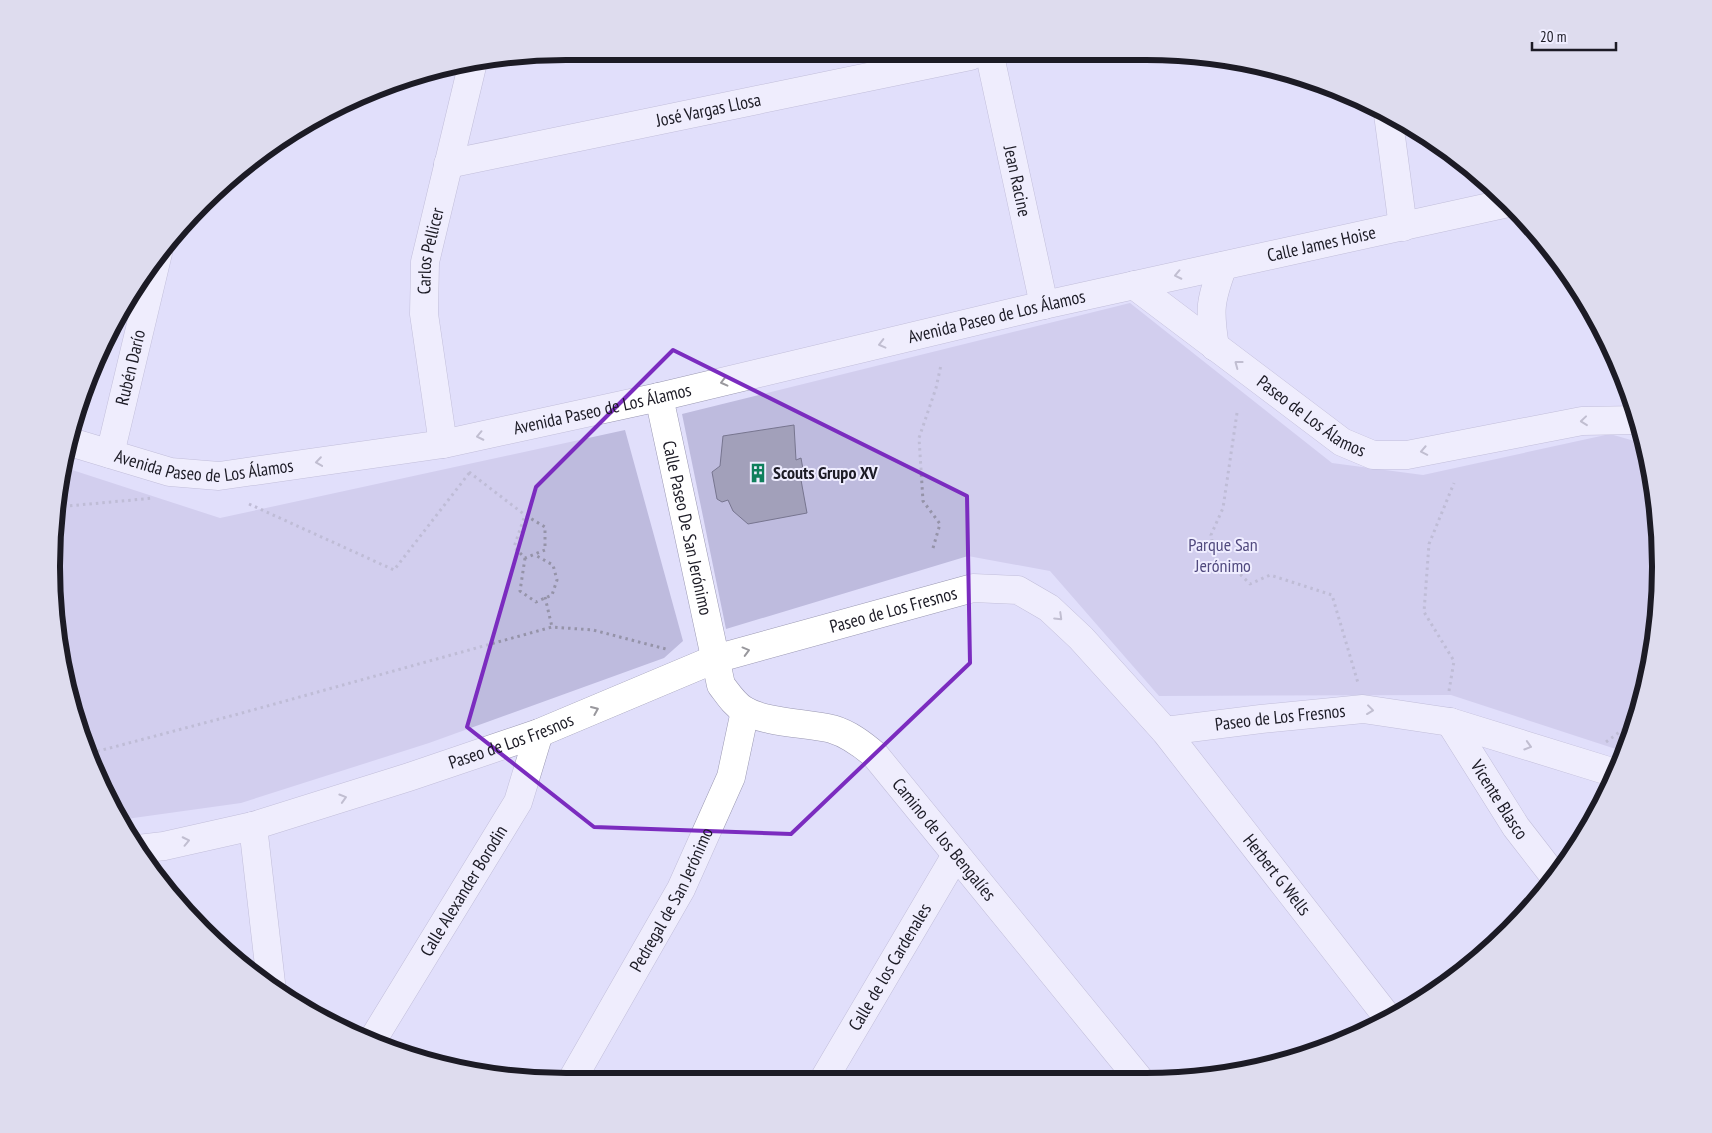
<svg xmlns="http://www.w3.org/2000/svg" width="1712" height="1133" font-family="'PT Sans Narrow',sans-serif">
  <style>
    .green { fill: #bebbde }
    .building { fill: #a2a0ba; stroke: #77758f }
    .lines { fill: none; stroke-linecap: round; stroke-linejoin: round }
    .street-casing { stroke: #9a98b2; stroke-width: 29 }
    .path { stroke: #9593a8; stroke-width: 3; stroke-dasharray: 2.5 4; stroke-linecap: butt }
    .street { stroke: #fff; stroke-width: 28 }
    .oneway { stroke: #99989d }
    .marked { fill: none; stroke: #7b2cbf; stroke-width: 4; stroke-linejoin: round }
    .labels { text-anchor: middle; stroke-width: 4; stroke-linejoin: round; paint-order: stroke }
    .street-label { font-size: 18px; fill: #1c1b25; stroke: #efedff }
    .poi-label { font-size: 18px; font-weight: bold; fill: #1c1b25; stroke: #efedff; text-anchor: start }
    .park-label { font-size: 18px; fill: #50497e; stroke: #efedff }
    .rim { fill: none; stroke: #1c1b25; stroke-width: 6 }
  </style>
  <rect width="100%" height="100%" fill="#e1dffb"/>
  <path class="green" d="M1130 303 1332 463 1423 475 1610 434 1645 444 1660 533 1656 634 1633 732 1625 752 1451 695 1159 696 1050 571 968 556 726 629 682 414Z
    M625 430 683 641 664 658 429 743 241 803 119 820 69 700 52 600V533L63 467 220 518Z"/>
  <path class="building" d="M794 425 796 460 801 458 804 475 801 480 807 513 748 524 733 511 728 500 722 502 717 499 712 472 720 466 723 436Z"/>
  <g class="lines">
    <defs>
      <g id="street">
        <path id="s1" d="M990 56 1044 305"/>
        <path d="M1388 114 1403 227"/>
        <path id="s2" d="M448 164 970 56"/>
        <path id="s3" d="M1134 285 1342 442 1373 455H1407L1582 421 1638 420"/>
        <path d="M1215 347C1209 310 1210 301 1223 266"/>
        <path id="s4" d="M659 397 721 685C728 694 734 704 744 710 765 723 808 723 832 729 849 734 862 744 875 755L1140 1080"/>
        <path id="s5" d="M67 441 170 472 219 476 443 444 659 397 1044 305 1508 203"/>
        <path id="s6" d="M443 444 424 314 425 262 473 62"/>
        <path id="s7" d="M110 454 158 253"/>
        <path id="s8" d="M1450 722 1516 827 1554 876"/>
        <path id="s9" d="M1165 731 1261 719 1363 709 1450 722 1615 773"/>
        <path d="M253 826 271 983"/>
        <path id="s10" d="M138 849 164 846 253 826 409 777 539 733 715 659 973 588 1018 590 1049 608 1081 638 1165 731 1389 1019"/>
        <path id="s11" d="M372 1041 518 802 539 733"/>
        <path id="s12" d="M573 1078 681 889 731 777 745 711"/>
        <path id="s13" d="M824 1079 956 855"/>
      </g>
    </defs>
    <use href="#street" class="street-casing"/>
    <path class="path" d="M1237 413 1223 508 1211 535 1216 564 1236 570 1250 584 1270 575 1332 595 1358 683
      M469 472 525 515 545 527V550L525 558 514 547 525 515
      M249 504 394 570 470 472
      M57 507 154 498
      M933 548 940 524 923 501 919 438 936 388 941 365
      M525 558 520 591 536 602 552 595 557 580 553 565 535 555
      M545 597 552 627
      M1449 691 1454 661 1424 612 1429 544 1454 483
      M1606 742 1636 720
      M91 753 242 713 552 627 593 630 666 649"/>
    <use href="#street" class="street"/>
  </g>
  <defs><path id="oneway-chevron" d="M-2-3.5L2.5 0L-2 3.5" fill="none" stroke-width="1.6" stroke-linecap="round" stroke-linejoin="round" transform="scale(1.25)"/></defs>
  <g class="oneway">
    <use href="#oneway-chevron" transform="translate(1178 275) rotate(168)"/>
    <use href="#oneway-chevron" transform="translate(882 344) rotate(166)"/>
    <use href="#oneway-chevron" transform="translate(1238 364) rotate(-143)"/>
    <use href="#oneway-chevron" transform="translate(724 382) rotate(166)"/>
    <use href="#oneway-chevron" transform="translate(1584 421) rotate(174)"/>
    <use href="#oneway-chevron" transform="translate(480 436) rotate(168)"/>
    <use href="#oneway-chevron" transform="translate(1424 451) rotate(169)"/>
    <use href="#oneway-chevron" transform="translate(319 462) rotate(172)"/>
    <use href="#oneway-chevron" transform="translate(1059 617) rotate(44)"/>
    <use href="#oneway-chevron" transform="translate(746 651) rotate(-15)"/>
    <use href="#oneway-chevron" transform="translate(595 710) rotate(-23)"/>
    <use href="#oneway-chevron" transform="translate(1370 710) rotate(7)"/>
    <use href="#oneway-chevron" transform="translate(1528 746) rotate(17)"/>
    <use href="#oneway-chevron" transform="translate(343 798) rotate(-17)"/>
    <use href="#oneway-chevron" transform="translate(186 841) rotate(-12)"/>
  </g>
  <path d="M0 0H1712V1133H0ZM673 350 967 496 970 663 791 834 594 827 467 727 536 487Z" fill="#e1dffb" fill-opacity=".55" fill-rule="evenodd"/>
  <path class="marked" d="M673 350 967 496 970 663 791 834 594 827 467 727 536 487Z"/>
  <defs>
    <symbol id="building-bare" viewBox="-9 -9 18 18"><path d="M-4-6H4V6H1V3H-1V6H-4ZM-2.5-4.3h1.7v1.8h-1.7ZM.8-4.3h1.7v1.8H.8ZM-2.5-1h1.7V.8h-1.7ZM.8-1h1.7V.8H.8Z" fill="#0f7f5c" stroke="#efedff" stroke-width="2.5" paint-order="stroke"/></symbol>
  </defs>
  <g fill-rule="evenodd">
    <use href="#building-bare" x="744" y="459" width="28" height="28"/>
  </g>
  <g class="labels">
    <g class="street-label">
      <text dy="6" stroke="none"><textPath href="#s2" startOffset="266">José Vargas Llosa</textPath></text>
      <text dy="6" stroke="none"><textPath href="#s1" startOffset="128">Jean Racine</textPath></text>
      <text dy="6" stroke="none"><textPath href="#s5" startOffset="1284">Calle James Hoise</textPath></text>
      <text dy="6" stroke="none"><textPath href="#s6" startOffset="195">Carlos Pellicer</textPath></text>
      <text dy="6" stroke="none"><textPath href="#s5" startOffset="951">Avenida Paseo de Los Álamos</textPath></text>
      <text dy="6" stroke="none"><textPath href="#s7" startOffset="89">Rubén Darío</textPath></text>
      <text dy="6" stroke="none"><textPath href="#s5" startOffset="546">Avenida Paseo de Los Álamos</textPath></text>
      <text dy="6" stroke="none"><textPath href="#s3" startOffset="221">Paseo de Los Álamos</textPath></text>
      <text dy="6" stroke="none"><textPath href="#s5" startOffset="141">Avenida Paseo de Los Álamos</textPath></text>
      <text dy="6" stroke="none"><textPath href="#s4" startOffset="134">Calle Paseo De San Jerónimo</textPath></text>
      <text dy="6" stroke="none"><textPath href="#s10" startOffset="794">Paseo de Los Fresnos</textPath></text>
      <text dy="6" stroke="none"><textPath href="#s9" startOffset="116">Paseo de Los Fresnos</textPath></text>
      <text dy="6" stroke="none"><textPath href="#s10" startOffset="389">Paseo de Los Fresnos</textPath></text>
      <text dy="6" stroke="none"><textPath href="#s8" startOffset="92">Vicente Blasco</textPath></text>
      <text dy="6" stroke="none"><textPath href="#s4" startOffset="579">Camino de los Bengalíes</textPath></text>
      <text dy="6" stroke="none"><textPath href="#s10" startOffset="1309">Herbert G Wells</textPath></text>
      <text dy="6" stroke="none"><textPath href="#s11" startOffset="176">Calle Alexander Borodin</textPath></text>
      <text dy="6" stroke="none"><textPath href="#s12" startOffset="204">Pedregal de San Jerónimo</textPath></text>
      <text dy="6" stroke="none"><textPath href="#s13" startOffset="130">Calle de los Cardenales</textPath></text>
    </g>
    <g class="poi-label">
      <text x="773" y="479">Scouts Grupo XV</text>
    </g>
    <g class="park-label">
      <text x="1223" y="551">Parque San<tspan x="1223" dy="21">Jerónimo</tspan></text>
    </g>
  </g>
  <path d="M0 0H1712V1133H0ZM566 60H1146A506 506 0 0 1 1652 566V567A506 506 0 0 1 1146 1073H566A506 506 0 0 1 60 567V566A506 506 0 0 1 566 60Z" fill="#dedcee" fill-rule="evenodd"/>
  <path class="rim" d="M566 60H1146A506 506 0 0 1 1652 566V567A506 506 0 0 1 1146 1073H566A506 506 0 0 1 60 567V566A506 506 0 0 1 566 60Z"/>
  <path d="M1532 42v8h84v-8" fill="none" stroke="#1c1b25" stroke-width="2.5"/>
  <text x="1540" y="42" font-size="15" fill="#1c1b25" stroke="#efedff" stroke-width="4" paint-order="stroke">20 m</text>
</svg>
